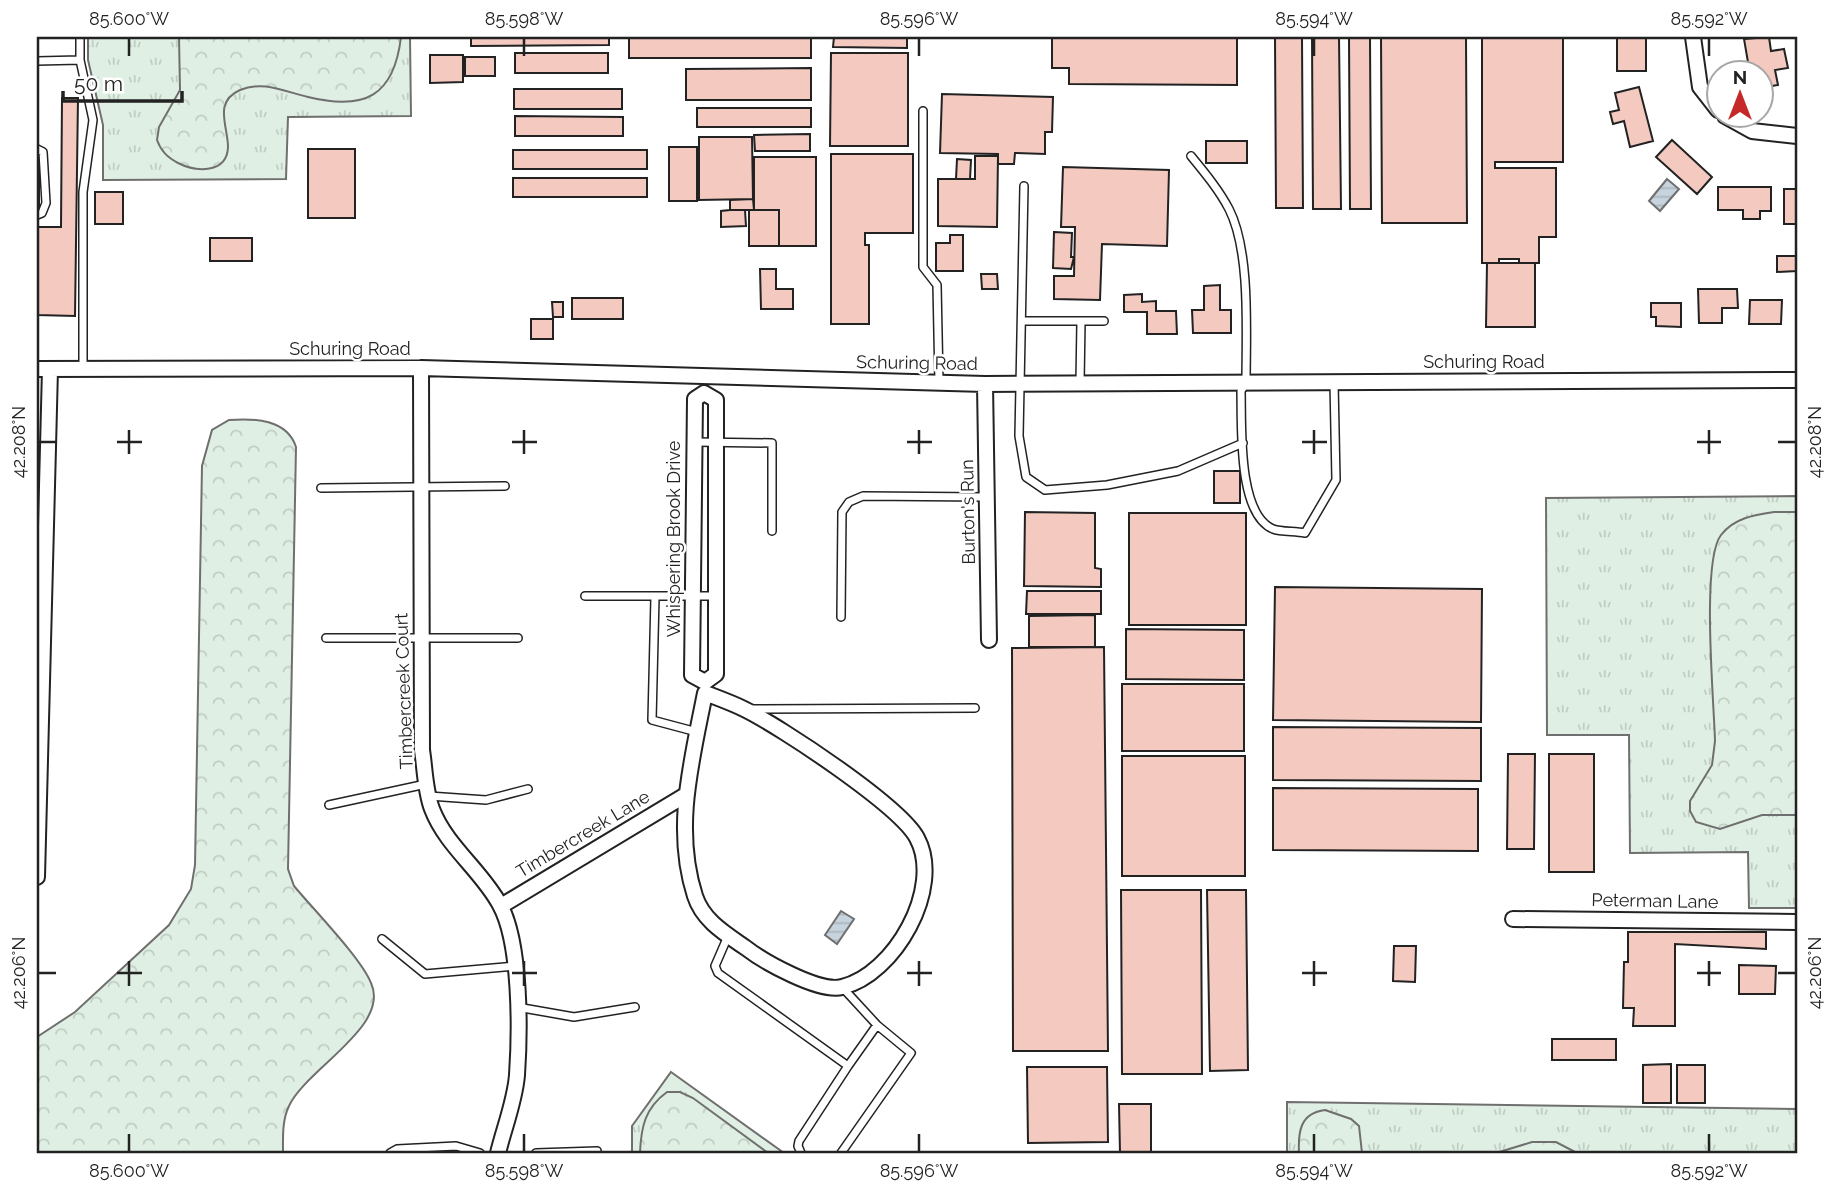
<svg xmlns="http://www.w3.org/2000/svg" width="1834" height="1190" font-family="Raleway,sans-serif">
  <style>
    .grass { fill: url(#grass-tufts); stroke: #6f6f6f; stroke-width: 2 }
    .forest { fill: url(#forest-crowns); stroke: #6f6f6f; stroke-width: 2 }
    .water { fill: url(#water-rules); stroke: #6f6f6f; stroke-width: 2 }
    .building { fill: #f3c9c0; stroke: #222; stroke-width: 2 }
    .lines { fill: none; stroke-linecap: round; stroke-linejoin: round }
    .lane-casing { stroke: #222; stroke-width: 10 }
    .street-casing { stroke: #222; stroke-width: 18 }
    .lane { stroke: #fff; stroke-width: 7 }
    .street { stroke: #fff; stroke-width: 14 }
    .ticks { fill: none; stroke: #222; stroke-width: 2.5 }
    .labels { text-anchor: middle; stroke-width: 5; stroke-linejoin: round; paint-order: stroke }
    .street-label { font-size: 18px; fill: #222; stroke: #fff }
    .neatline { fill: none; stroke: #222; stroke-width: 2.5 }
    .ticks-label { font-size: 18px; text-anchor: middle; fill: #222 }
  </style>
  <defs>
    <pattern id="grass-tufts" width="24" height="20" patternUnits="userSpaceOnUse" patternTransform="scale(1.75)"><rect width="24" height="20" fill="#e0efe3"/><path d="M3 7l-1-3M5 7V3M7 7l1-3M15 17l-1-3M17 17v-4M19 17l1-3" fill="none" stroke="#c0cdc2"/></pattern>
    <pattern id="forest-crowns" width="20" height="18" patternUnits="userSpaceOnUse" patternTransform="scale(1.75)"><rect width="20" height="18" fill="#e0efe3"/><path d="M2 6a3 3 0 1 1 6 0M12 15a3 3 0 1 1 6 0" fill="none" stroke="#c0cdc2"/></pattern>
    <pattern id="water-rules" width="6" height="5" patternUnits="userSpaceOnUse" patternTransform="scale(1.75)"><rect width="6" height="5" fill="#c7d3dd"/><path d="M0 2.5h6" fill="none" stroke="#abb5bd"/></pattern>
  </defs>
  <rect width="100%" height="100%" fill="#fff"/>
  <path class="grass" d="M88 37H410L411 116 288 117 286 179 103 180V125L88 60Z
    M1797 496V908H1749L1748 852 1630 853 1629 735H1547L1546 498Z
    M671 1072 784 1153H632V1126Z
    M1287 1102 1797 1109V1153H1287Z"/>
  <path class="forest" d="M179 37H401C394 96 365 111 308 97 285 92 264 80 240 90 213 102 228 126 228 147 227 174 196 172 178 163 167 157 161 151 157 140L159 127 180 90Z
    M229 420C254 418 287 419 296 447L288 869 294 886C313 909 361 958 371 983 391 1026 306 1069 289 1106 282 1120 283 1138 283 1153H37V1037L75 1012 169 925 191 889 195 865 202 466 212 430Z
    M1774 512H1797V815H1762L1720 829 1696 822 1690 811V801L1712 765 1715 741C1714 702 1701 561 1721 535 1734 518 1754 515 1774 512Z
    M667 1092H680L693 1098 768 1153H640C641 1127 645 1108 667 1092Z
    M1325 1110 1351 1119 1359 1126 1362 1153H1299C1298 1132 1300 1113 1325 1110Z
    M1532 1142H1556L1577 1153H1496Z"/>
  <path class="water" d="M1667 179 1679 189 1660 211 1649 201Z
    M841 911 854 919 837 944 825 935Z"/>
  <path class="building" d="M471 37H609V45L471 46Z
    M629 37H811V58H629Z
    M834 37H907V48L833 47Z
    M1052 37H1237V85L1069 84V68H1052Z
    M1275 37H1302L1303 208H1276Z
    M1312 37H1339L1341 209H1313Z
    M1349 37H1370L1371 209H1350Z
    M1381 37H1466L1467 223H1382Z
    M1482 37H1563V162H1495V168H1556V237H1539V263H1519V259H1499V263H1482Z
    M1617 37H1646V71H1617Z
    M1769 37 1771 51 1784 49 1788 68 1775 70 1778 85 1760 88V74H1750L1744 39Z
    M515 53H608V73H515Z
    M831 53H908V146H830Z
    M430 55H463V82L430 83Z
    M465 57H495V76H465Z
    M811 68V100H686V69Z
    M1639 87 1653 141 1630 147 1624 121 1613 124 1610 112 1619 110 1615 93Z
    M514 89H622V109H514Z
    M942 94 1053 97 1052 132H1045V154L1015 153 1014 164H998V154L940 153Z
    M62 98H78L75 316 37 315V227H61Z
    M697 108H811V127H697Z
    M515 116 623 117V136H515Z
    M810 134V151H755L754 135Z
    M699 137H752L753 199 699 200Z
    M1672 140 1712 177 1697 194 1656 157Z
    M1206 141H1247V163H1206Z
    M669 147H697V201H669Z
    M308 149H355V218H308Z
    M513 150H647V169H513Z
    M831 154H913V233H865V245H869V324H831Z
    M975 156H998L997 227 938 226V179H975Z
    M754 157H816V246H779V210H754Z
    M957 159 971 160 970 179H956Z
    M1063 167 1169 170 1167 246 1102 244 1100 300 1054 299V276H1074L1075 227H1061Z
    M37 169H39V210H37Z
    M513 178H647V197H513Z
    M1718 187H1771V211H1760V219H1743V210H1718Z
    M1784 189H1797V224H1784Z
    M95 192H123V224H95Z
    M753 199 754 210H730V200Z
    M730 210H745L746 226 721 227V211Z
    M749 210H779V246H749Z
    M1054 232 1072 233 1071 257H1074L1071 269 1053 268Z
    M950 235H963V271H936V243H950Z
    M210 238H252V261H210Z
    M1777 256H1797V271L1777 272Z
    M1487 263H1535V327H1486Z
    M760 269H776V289H793V309H761Z
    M981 274H997L998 289H982Z
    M1220 285V310H1231V333H1193L1192 310H1204V286Z
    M1698 289H1737L1738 308H1722V323H1699Z
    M1142 294V302L1156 301V311H1176L1177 334H1147V312H1124V295Z
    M572 298H623V319H572Z
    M1750 300H1782L1781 324H1749Z
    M552 302H563V317H553Z
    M1651 303H1681V327L1656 326V317H1651Z
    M531 319H553V339H531Z
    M1214 471H1240V503H1214Z
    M1025 512 1095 513V568L1101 569V587L1024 586Z
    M1129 513H1246V625H1129Z
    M1275 587 1482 589 1481 722 1273 720Z
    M1027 591H1101V614H1026Z
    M1095 615V647H1029V616Z
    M1126 629 1244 630V680L1126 679Z
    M1104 647 1108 1051H1013L1012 648Z
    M1122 684H1244V751H1122Z
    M1273 727 1481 728V781L1273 780Z
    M1508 754H1535L1534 849H1507Z
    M1549 754H1594V872H1549Z
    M1122 756H1245V876H1122Z
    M1273 788 1478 789V851L1273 850Z
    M1121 890H1201L1202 1074H1122Z
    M1207 890H1246L1248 1070 1210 1071Z
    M1628 932H1766V949L1675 944V1026H1633L1634 1008H1623L1624 962H1628Z
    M1394 946H1416L1415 982 1393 981Z
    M1739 965 1776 966 1775 994H1739Z
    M1552 1039H1616V1060H1552Z
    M1671 1064V1103H1643V1065Z
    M1677 1065H1705V1103H1677Z
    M1027 1067H1107L1108 1142 1028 1143Z
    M1119 1104H1151V1153H1120Z"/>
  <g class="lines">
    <defs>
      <path id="lane" d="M80 37V60
        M37 61 80 60 93 120 83 192V369
        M923 111V267L937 285 939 382
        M37 149 43 152 46 203 42 213 37 215
        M1191 156C1205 173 1219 190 1229 209 1251 252 1246 334 1246 383L1241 391C1242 424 1237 514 1273 529 1281 532 1295 531 1305 533L1336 480 1334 382
        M1024 186 1019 436 1026 477 1045 490 1107 485 1178 471 1243 443
        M1022 321H1104
        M1080 383 1081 321
        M695 442 772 443V531
        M321 488 505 486
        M585 596H716
        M655 597 652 720 697 732
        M841 617 842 512 849 502 863 496 986 497
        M326 638H518
        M753 709 975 708
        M429 796 486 800 528 789
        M329 805 426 784
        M728 936 715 966 718 973 848 1066 877 1025 842 987
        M382 939 425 974 515 966
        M517 1007 574 1017 635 1007
        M390 1153 397 1149 456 1146 480 1153
        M536 1153 597 1151
        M801 1153 798 1146 799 1141 848 1066
        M841 1153 911 1053 877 1025"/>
      <path id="street" d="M1693 37 1700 87 1718 110
        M1725 116 1752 131 1797 136
        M421 368 422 750C425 769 425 791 432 809 446 846 482 871 500 905 521 943 520 1031 517 1075 515 1101 504 1128 498 1153
        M37 369 421 368 985 384 1797 380
        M985 384 989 640
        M704 393 695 399 692 675 705 682
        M704 393 716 400V674L705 682
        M705 693C718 698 732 703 744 709 781 727 900 806 917 838 944 888 894 975 842 987 820 993 764 962 746 948 726 934 703 921 695 896 673 828 692 760 705 693Z
        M37 877 50 369
        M501 906 684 796
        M1513 919 1797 922"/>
    </defs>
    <use href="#lane" class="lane-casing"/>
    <use href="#street" class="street-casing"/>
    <use href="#lane" class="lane"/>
    <use href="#street" class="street"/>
  </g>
  <path class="ticks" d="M129 38V56M524 38V56M919 38V56M1314 38V56M1709 38V56M129 430V454M524 430V454M919 430V454M1314 430V454M1709 430V454M38 442H56M117 442H142M512 442H537M907 442H932M1302 442H1327M1697 442H1721M1778 442H1796M129 961V986M524 961V986M919 961V986M1314 961V986M1709 961V986M38 973H56M117 973H142M512 973H537M907 973H932M1302 973H1327M1697 973H1721M1778 973H1796M129 1134V1152M524 1134V1152M919 1134V1152M1314 1134V1152M1709 1134V1152"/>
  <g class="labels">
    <g class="street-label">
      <text x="350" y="355">Schuring Road</text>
      <text x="1484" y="368">Schuring Road</text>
      <text transform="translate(917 363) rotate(1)" y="6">Schuring Road</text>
      <text transform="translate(968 512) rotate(-91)" y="6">Burton's Run</text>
      <text transform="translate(674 539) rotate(-90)" y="6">Whispering Brook Drive</text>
      <text transform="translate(404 691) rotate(-92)" y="6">Timbercreek Court</text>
      <text transform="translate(583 834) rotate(-31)" y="6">Timbercreek Lane</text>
      <text transform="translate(1655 901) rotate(1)" y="6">Peterman Lane</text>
    </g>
  </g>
  <rect width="1834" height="1190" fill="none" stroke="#ffffff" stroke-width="77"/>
  <g transform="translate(1740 94)"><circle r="33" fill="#ffffff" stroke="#a7a7a7" stroke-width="2"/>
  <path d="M0-5L12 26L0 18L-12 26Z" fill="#c62828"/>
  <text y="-10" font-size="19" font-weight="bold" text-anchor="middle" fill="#222222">N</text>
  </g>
  <path d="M63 91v10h119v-10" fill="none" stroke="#222222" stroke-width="3.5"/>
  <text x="74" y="91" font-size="21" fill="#222222" stroke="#ffffff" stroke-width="5" paint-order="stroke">50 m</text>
  <rect x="38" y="38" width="1758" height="1114" class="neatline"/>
  <g class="ticks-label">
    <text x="129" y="25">85.600°W</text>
    <text x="524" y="25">85.598°W</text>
    <text x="919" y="25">85.596°W</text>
    <text x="1314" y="25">85.594°W</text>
    <text x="1709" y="25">85.592°W</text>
    <text transform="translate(19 442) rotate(-90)" y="6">42.208°N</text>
    <text transform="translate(1815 442) rotate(-90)" y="6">42.208°N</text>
    <text transform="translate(19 973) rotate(-90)" y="6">42.206°N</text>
    <text transform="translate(1815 973) rotate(-90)" y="6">42.206°N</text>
    <text x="129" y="1177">85.600°W</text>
    <text x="524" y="1177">85.598°W</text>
    <text x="919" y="1177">85.596°W</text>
    <text x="1314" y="1177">85.594°W</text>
    <text x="1709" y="1177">85.592°W</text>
  </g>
</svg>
